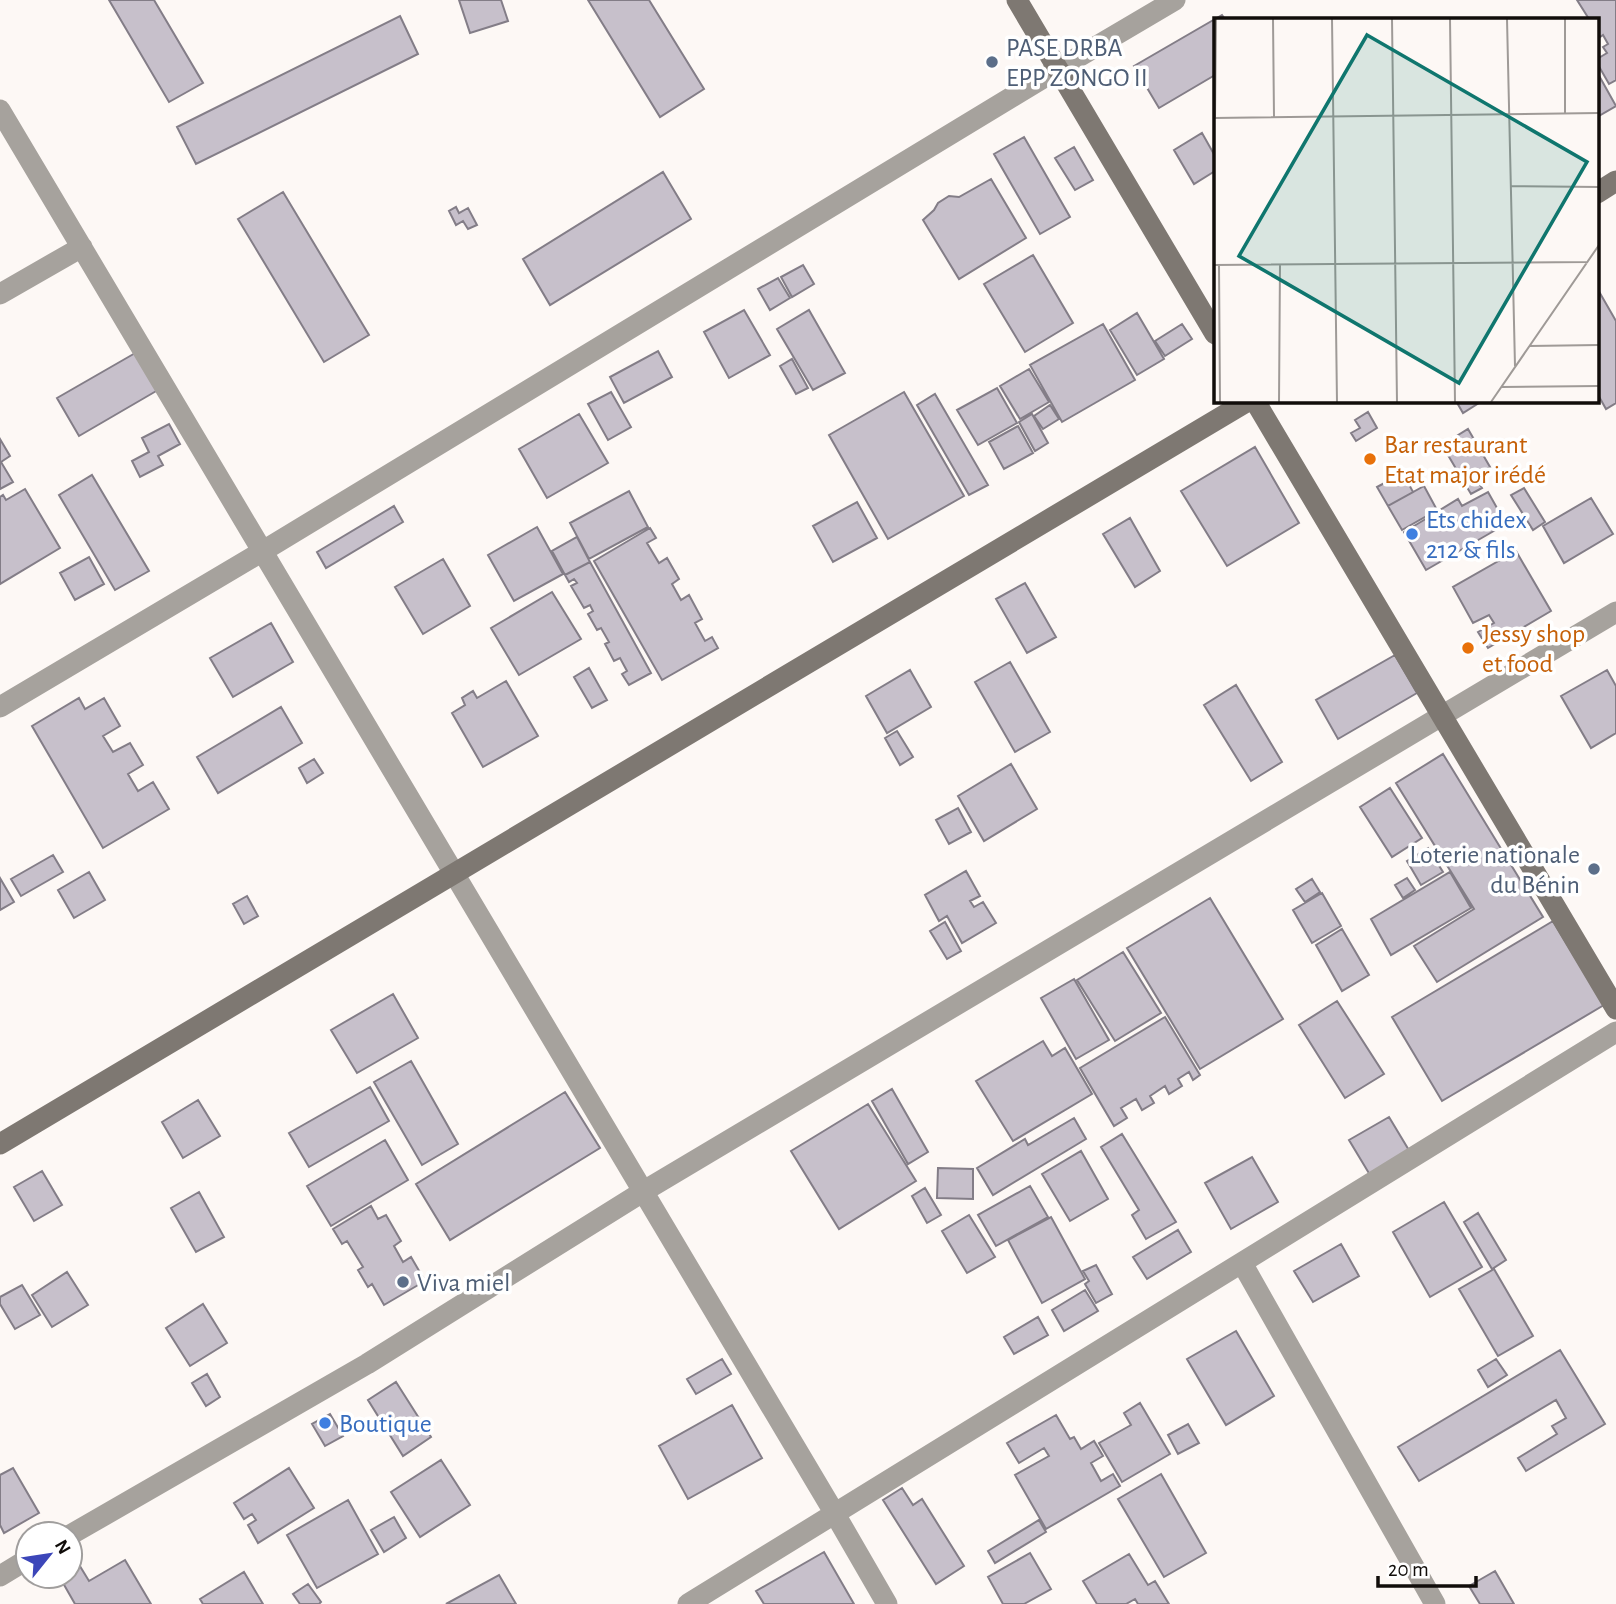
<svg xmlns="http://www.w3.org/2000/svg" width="1616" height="1604" font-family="'Alegreya Sans',sans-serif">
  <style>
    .building { fill: #c7c0cb; stroke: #837d87; stroke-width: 2 }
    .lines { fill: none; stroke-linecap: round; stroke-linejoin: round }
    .street { stroke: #a6a29d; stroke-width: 21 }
    .secondary { stroke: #7e7872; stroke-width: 21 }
    .service-dot { fill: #5c6f8a; stroke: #fff; stroke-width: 2.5 }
    .food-dot { fill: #e8710a; stroke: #fff; stroke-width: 2.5 }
    .shop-dot { fill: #3f7fe0; stroke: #fff; stroke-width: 2.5 }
    .labels { text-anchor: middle; stroke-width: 7; stroke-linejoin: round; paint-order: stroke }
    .service-label { font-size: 26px; fill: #4e5e75; stroke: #fff; text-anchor: start }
    .food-label { font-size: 26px; fill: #c56008; stroke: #fff; text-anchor: start }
    .shop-label { font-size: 26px; fill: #366cbe; stroke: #fff; text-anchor: start }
    .inset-road { fill: none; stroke: #9f9a97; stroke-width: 2 }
    .view { fill: #0f766e; fill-opacity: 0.15; stroke: #0f766e; stroke-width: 3.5 }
    .inset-edge { fill: none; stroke: #110d0a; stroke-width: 3.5 }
  </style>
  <rect width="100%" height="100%" fill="#fdf8f5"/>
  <path class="building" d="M109 0H154L203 83 169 102Z
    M459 0H501L508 21 470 33Z
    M588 0H649L704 89 660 117Z
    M1577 0H1616V80L1609 84 1597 63V59L1607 53 1603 47 1608 44 1603 35 1600 37 1597 32V19H1589Z
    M1222 15 1225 19H1215V75L1159 108 1134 66Z
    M400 16 418 54 196 164 177 127Z
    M1597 72 1616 106 1597 117Z
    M1202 133 1215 156V171L1194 184 1174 150Z
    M1024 137 1070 217 1040 234 994 154Z
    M1074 147 1093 180 1075 190 1055 158Z
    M663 172 691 219 550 305 523 259Z
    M991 179 1026 238 959 279 923 220 934 210 938 203 949 196 959 197Z
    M283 192 369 335 324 362 238 219Z
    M456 207 459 213 468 208 477 225 468 229 463 221 456 225 449 211Z
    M1033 255 1073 323 1025 352 984 284Z
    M803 265 814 284 792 297 781 277Z
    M778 278 790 298 770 310 758 289Z
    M1597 288 1616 321V403L1606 409 1597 393Z
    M744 310 770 355 729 378 704 332Z
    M809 310 845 373 813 390 777 329Z
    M1137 313 1164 359 1137 375 1110 330Z
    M1103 324 1135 380 1062 422 1030 365Z
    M1182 324 1192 339 1165 356 1155 341Z
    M658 351 672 377 624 403 610 377Z
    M137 352 158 390 79 436 57 398Z
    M792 359 808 388 796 394 780 366Z
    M1029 369 1049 402 1020 419 1000 386Z
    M997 388 1017 423 978 445 957 410Z
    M611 392 631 427 608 440 588 404Z
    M904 392 964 496 888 539 829 435Z
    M935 394 988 485 969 495 917 405Z
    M1456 401H1482L1463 413Z
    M1050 405 1059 419 1043 429 1034 416Z
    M1368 412 1377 428 1356 441 1351 433 1360 428 1355 420Z
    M579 414 608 463 547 498 519 449Z
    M1032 414 1048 443 1035 451 1019 422Z
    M169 424 180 444 158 456 163 465 140 477 132 461 149 452 142 438Z
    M1018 426 1033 453 1004 469 989 442Z
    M1468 429 1490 467 1475 476 1482 488 1471 494 1442 445Z
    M0 439 10 456 1 462 13 482 0 489Z
    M1255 447 1299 523 1227 566 1181 491Z
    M1403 473 1413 492 1388 506 1377 487Z
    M92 475 149 571 115 590 59 495Z
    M1424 486 1437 510 1402 530 1388 506Z
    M1524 488 1545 522 1533 530 1511 495Z
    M25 489 60 548 0 584V497L3 495 6 500Z
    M629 491 648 527 589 559 570 523Z
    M1488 492 1506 524 1426 570 1404 532 1429 517 1433 523 1439 520 1435 513 1458 499 1462 506Z
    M1591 498 1613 534 1564 563 1543 526Z
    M857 502 877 538 833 562 813 526Z
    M394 506 403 522 326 568 317 552Z
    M1130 518 1160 571 1135 587 1103 534Z
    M537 527 563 574 514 601 488 555Z
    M650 528 656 538 647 543 659 563 667 558 679 579 672 584 681 600 689 595 702 619 695 623 705 641 712 637 718 648 662 680 594 561Z
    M577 537 590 562 565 575 552 551Z
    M1516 551 1551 611 1488 648 1478 632 1494 623 1489 615 1473 623 1453 587Z
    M89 557 104 584 75 600 60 573Z
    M443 559 470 606 423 634 395 587Z
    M590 562 651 673 629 685 622 674 627 671 620 658 614 661 605 644 609 642 601 628 597 630 588 614 593 611 590 605 584 608 571 586 577 583 574 579 569 582 565 575Z
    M1025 583 1056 637 1027 653 996 599Z
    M552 592 581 639 519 675 491 628Z
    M271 623 293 662 233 697 210 658Z
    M1395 655 1417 693 1338 739 1316 700Z
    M1010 662 1050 732 1015 752 975 682Z
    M589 668 607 700 592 708 574 677Z
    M910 670 931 707 887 733 866 696Z
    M1607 670 1616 686V733L1591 748 1561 696Z
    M506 681 538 736 483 767 452 713 465 705 462 698 473 691 477 698Z
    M1236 685 1282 762 1251 781 1204 705Z
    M79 698 85 709 104 698 120 726 103 736 113 752 130 743 143 765 128 774 138 791 153 782 169 809 103 848 32 726Z
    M281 707 302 743 218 793 197 757Z
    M897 731 913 757 900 765 885 738Z
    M1443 754 1543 917 1437 982 1414 946 1474 909 1396 783Z
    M314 759 323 773 307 783 299 768Z
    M1011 764 1037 809 984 841 958 796Z
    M1390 788 1422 838 1392 857 1360 807Z
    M958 808 971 832 949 844 936 820Z
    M1428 848 1443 872 1421 885 1407 861Z
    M53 855 63 872 21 896 11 879Z
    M966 871 980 896 970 901 974 907 983 902 996 923 962 943 947 916 939 921 925 895Z
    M89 872 105 900 74 918 58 890Z
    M1450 872 1471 908 1391 955 1371 919Z
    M0 878 14 902 0 910Z
    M1407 878 1415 890 1403 898 1395 885Z
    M1312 879 1320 892 1305 902 1296 889Z
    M1322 893 1341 926 1312 943 1293 910Z
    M247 896 258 916 244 924 233 904Z
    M1210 898 1283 1019 1200 1069 1127 948Z
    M1553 921 1604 1005 1442 1101 1392 1017Z
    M945 922 961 951 947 959 930 931Z
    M1342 929 1369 975 1342 991 1316 945Z
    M1123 952 1161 1013 1115 1041 1077 980Z
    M1074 979 1109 1040 1076 1059 1041 998Z
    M393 994 418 1038 357 1073 331 1030Z
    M1337 1001 1384 1074 1345 1098 1299 1025Z
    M1165 1017 1200 1075 1193 1080 1189 1072 1178 1079 1182 1086 1169 1094 1165 1086 1150 1096 1154 1103 1142 1110 1136 1099 1121 1108 1127 1118 1114 1126 1080 1068Z
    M1043 1041 1052 1056 1065 1048 1092 1094 1013 1141 976 1081Z
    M411 1061 458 1144 422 1165 374 1082Z
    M370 1087 389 1121 309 1167 289 1133Z
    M892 1089 928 1152 908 1164 872 1101Z
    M565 1092 600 1148 450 1240 416 1184Z
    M198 1100 220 1136 183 1158 162 1122Z
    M868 1104 916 1181 839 1229 791 1151Z
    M1389 1117 1413 1157 1373 1180 1349 1140Z
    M1074 1118 1086 1139 993 1195 977 1168 1025 1139 1028 1145Z
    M1122 1134 1176 1222 1146 1239 1132 1215 1139 1210 1101 1147Z
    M385 1140 408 1180 331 1226 307 1186Z
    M1081 1151 1108 1199 1070 1221 1042 1174Z
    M1252 1157 1278 1202 1231 1229 1205 1183Z
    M938 1168 973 1169V1199L937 1198Z
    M42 1171 62 1205 34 1221 14 1187Z
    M1030 1186 1048 1217 996 1246 978 1215Z
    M925 1188 941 1215 927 1223 912 1196Z
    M199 1192 224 1237 196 1252 171 1208Z
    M1444 1202 1482 1267 1430 1297 1393 1232Z
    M371 1206 378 1219 386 1215 401 1241 394 1246 403 1262 411 1257 425 1281 384 1305 372 1284 368 1287 358 1270 363 1267 347 1241 342 1244 333 1229Z
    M1478 1213 1506 1260 1492 1269 1464 1222Z
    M969 1215 995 1257 967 1273 942 1231Z
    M1051 1217 1085 1279 1042 1303 1008 1240Z
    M1178 1230 1191 1252 1147 1279 1133 1257Z
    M1341 1244 1359 1276 1313 1302 1294 1271Z
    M1096 1265 1112 1294 1096 1303 1085 1284 1089 1281 1083 1271Z
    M1494 1269 1533 1336 1498 1356 1459 1289Z
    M67 1272 88 1305 52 1327 32 1295Z
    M22 1285 40 1315 15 1329 0 1304V1297Z
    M1085 1290 1098 1311 1064 1331 1052 1310Z
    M203 1304 227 1343 190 1366 166 1328Z
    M1038 1317 1048 1335 1014 1354 1004 1337Z
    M1236 1331 1274 1396 1226 1425 1187 1359Z
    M1560 1350 1605 1424 1526 1471 1518 1458 1557 1434 1552 1426 1566 1418 1556 1400 1419 1481 1398 1447Z
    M722 1359 731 1374 696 1394 687 1379Z
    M1496 1359 1507 1375 1488 1387 1478 1370Z
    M207 1374 220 1397 206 1406 192 1383Z
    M396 1382 431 1437 403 1456 368 1400Z
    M1140 1403 1170 1454 1122 1482 1099 1443 1131 1425 1124 1413Z
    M732 1405 762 1458 688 1499 659 1446Z
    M330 1414 343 1436 325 1446 312 1424Z
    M1056 1415 1070 1439 1074 1437 1081 1449 1094 1441 1103 1456 1091 1463 1101 1481 1113 1474 1120 1486 1046 1529 1015 1475 1049 1456 1044 1448 1019 1463 1007 1443Z
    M1188 1424 1199 1443 1178 1454 1168 1435Z
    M441 1460 470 1505 420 1537 391 1492Z
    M13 1468 39 1513 4 1533 0 1525V1475Z
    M289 1468 314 1508 258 1543 248 1525 256 1520 252 1514 244 1519 234 1503Z
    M1161 1474 1206 1553 1164 1577 1118 1499Z
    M902 1488 913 1505 922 1499 964 1566 936 1584 883 1500Z
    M348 1500 378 1554 317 1588 287 1535Z
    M394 1517 406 1538 384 1552 371 1530Z
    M1039 1520 1046 1532 995 1563 988 1551Z
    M824 1552 854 1604H764L756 1591Z
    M1030 1553 1051 1589 1024 1604H1003L988 1577Z
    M1129 1554 1148 1585 1155 1581 1169 1604H1138L1135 1599 1126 1604H1097L1083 1581Z
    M125 1560 151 1604H75L59 1576H70V1568L78 1563 89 1581Z
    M1495 1571 1514 1604H1480L1469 1586Z
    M244 1572 263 1604H203L200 1599Z
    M499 1575 516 1604H446Z
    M308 1584 321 1602 319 1604H300L293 1594Z"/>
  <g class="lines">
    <path class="street" d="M0 110 835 1514 887 1604
      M0 294 82 247
      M0 707 263 551 1058 69 1175 0
      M1242 1263 1435 1604
      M70 1535 367 1364 644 1191 1616 612
      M0 1576 28 1559
      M688 1604 1616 1032"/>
    <path class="secondary" d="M1017 0 1215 334
      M1597 193 1616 181
      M1255 401 1616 1009
      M0 1144 1248 401"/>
  </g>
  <g class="service-dot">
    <circle cx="992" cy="62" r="7"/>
    <circle cx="1594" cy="869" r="7"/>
    <circle cx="403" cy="1282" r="7"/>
  </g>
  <g class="food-dot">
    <circle cx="1370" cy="459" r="7"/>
    <circle cx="1468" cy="648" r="7"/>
  </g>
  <g class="shop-dot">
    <circle cx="1412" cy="534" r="7"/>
    <circle cx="325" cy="1423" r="7"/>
  </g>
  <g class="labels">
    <g class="service-label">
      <text x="1006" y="56">PASE DRBA<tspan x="1006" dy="30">EPP ZONGO II</tspan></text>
      <text x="1580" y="863" text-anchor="end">Loterie nationale<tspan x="1580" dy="30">du Bénin</tspan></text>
      <text x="417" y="1291">Viva miel</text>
    </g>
    <g class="food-label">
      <text x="1384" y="453">Bar restaurant<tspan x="1384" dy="30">Etat major irédé</tspan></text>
      <text x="1482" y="642">Jessy shop<tspan x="1482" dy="30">et food</tspan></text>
    </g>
    <g class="shop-label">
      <text x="1426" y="528">Ets chidex<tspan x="1426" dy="30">212 &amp; fils</tspan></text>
      <text x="339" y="1432">Boutique</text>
    </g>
  </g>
  <g transform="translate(1214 18)">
    <rect width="385" height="385" fill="#fdf8f5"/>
    <path class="inset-road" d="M59 1 60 99M118 1 123 384M178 1 183 384M236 1 241 384M293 1 301 348M351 1V96M0 100 385 95M1 100 2 1M297 168 385 169M0 247 374 244M5 247 6 384M315 328 385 327M287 369 385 368M65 384 66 246M277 384 385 227"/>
    <path class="view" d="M153 17 373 144 245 365 25 238Z"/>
    <rect width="385" height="385" class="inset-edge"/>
  </g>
  <g transform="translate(49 1555) rotate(60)"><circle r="33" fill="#ffffff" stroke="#a09e9d" stroke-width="2"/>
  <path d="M0-5L12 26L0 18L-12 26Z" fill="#3c46b9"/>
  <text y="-10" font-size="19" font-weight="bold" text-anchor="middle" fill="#110d0a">N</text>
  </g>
  <path d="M1378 1576v10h98v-10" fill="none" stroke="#110d0a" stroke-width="3.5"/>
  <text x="1388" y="1576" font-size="21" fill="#110d0a" stroke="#ffffff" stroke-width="5" paint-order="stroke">20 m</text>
</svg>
